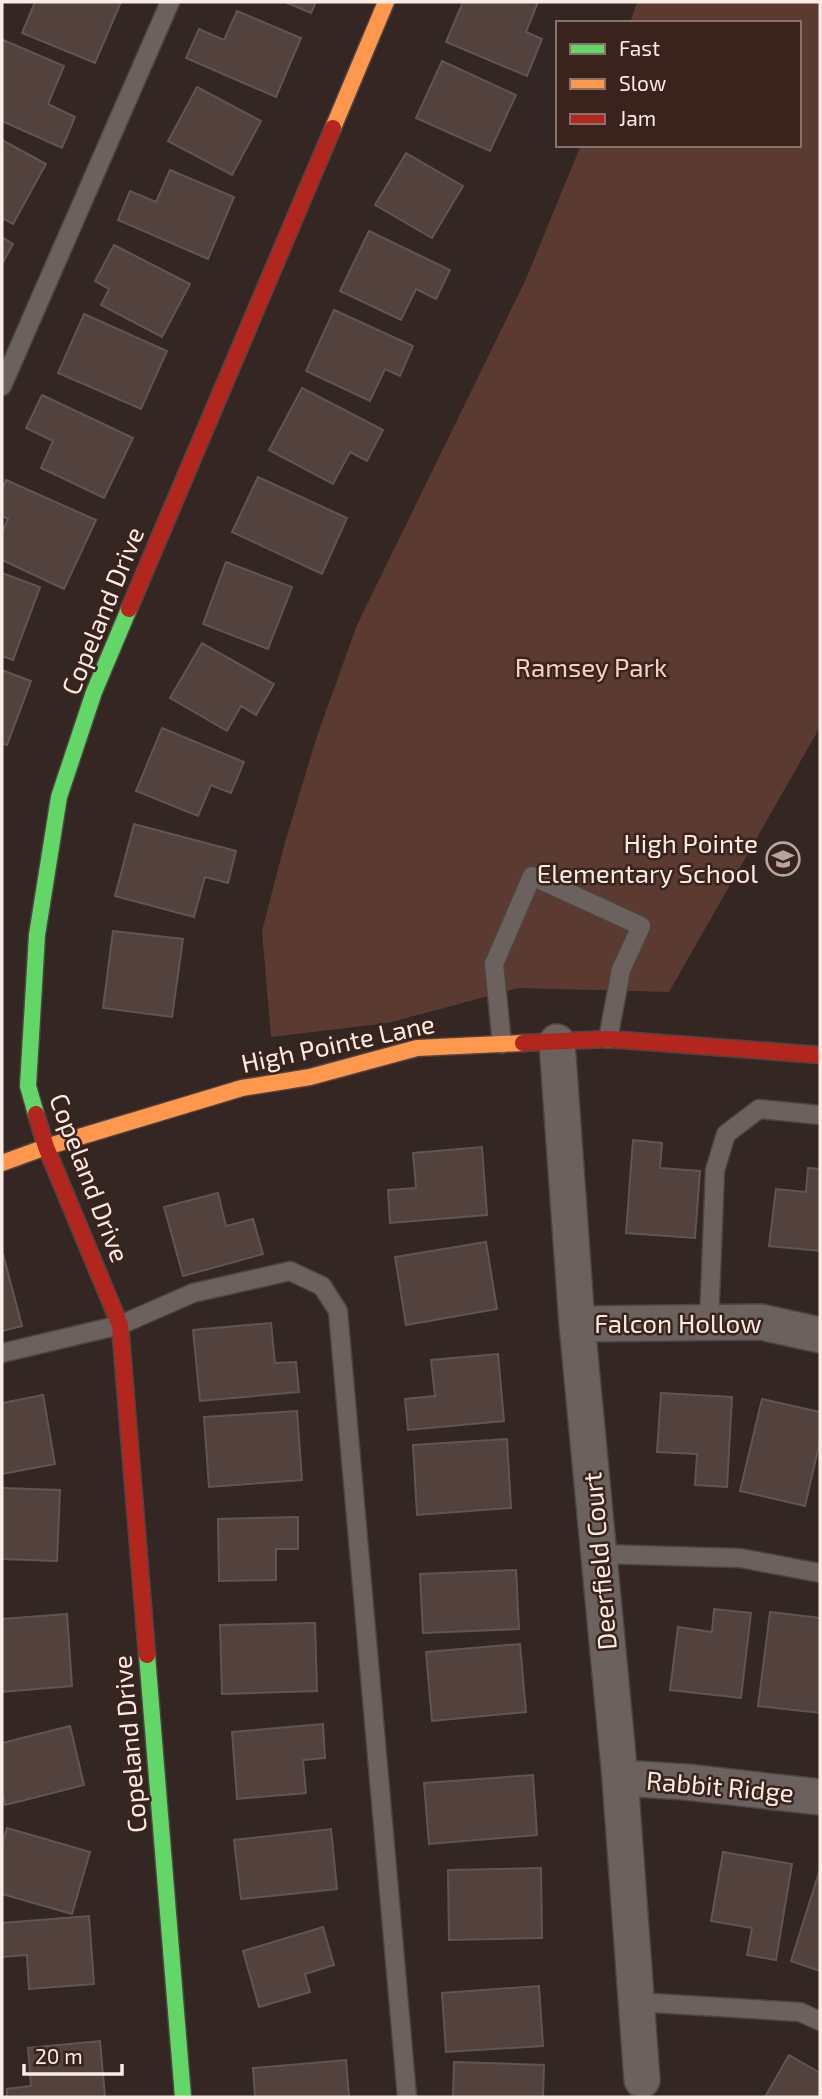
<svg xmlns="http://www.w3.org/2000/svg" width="822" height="2099" font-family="'Exo 2',sans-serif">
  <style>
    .green { fill: #5b3b31 }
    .building { fill: #52413d; stroke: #615552; stroke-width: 2 }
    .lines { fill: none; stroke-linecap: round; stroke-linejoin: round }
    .lane-casing { stroke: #4f4441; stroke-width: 21 }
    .street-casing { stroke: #4f4441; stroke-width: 38 }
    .fast-casing { stroke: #4f4441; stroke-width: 19 }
    .slow-casing { stroke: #4f4441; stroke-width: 19 }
    .jam-casing { stroke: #4f4441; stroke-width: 19 }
    .lane { stroke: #6b615e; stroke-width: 18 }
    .street { stroke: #6b615e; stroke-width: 35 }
    .fast { stroke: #63d668; stroke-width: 16 }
    .slow { stroke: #ff974d; stroke-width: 16 }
    .jam { stroke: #b3261e; stroke-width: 16 }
    .labels { text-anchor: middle; stroke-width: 5; stroke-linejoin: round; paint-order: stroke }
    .street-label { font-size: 26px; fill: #fbebe5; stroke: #3a231c }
    .park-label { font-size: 26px; fill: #f5d0c4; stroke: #3a231c }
    .poi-label { font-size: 26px; fill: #fbebe5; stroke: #3a231c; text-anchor: end }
  </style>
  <rect width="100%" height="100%" fill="#332623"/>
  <path class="green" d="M637 2H820V727L669 992 518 988 388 1023 271 1037 262 931 285 842 317 736 357 625 526 279 581 145H799V23H630Z"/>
  <path class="building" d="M35 2H121L95 63 22 33Z
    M285 2H316L311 13Z
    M463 2H538L526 32 542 39 527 76 446 42Z
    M237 11 301 38 276 97 186 58 199 29 224 40Z
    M3 40 64 66 48 104 75 117 62 148 2 121V43Z
    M442 61 516 95 490 151 416 118Z
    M197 87 261 121 232 175 168 141Z
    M2 140 46 164 13 224 2 218Z
    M406 153 463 186 432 238 375 205Z
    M170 170 234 197 208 259 118 220 130 191 156 202Z
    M369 231 450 270 436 299 416 289 401 320 340 291Z
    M2 237 13 244 2 264Z
    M114 245 190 284 162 337 101 305 109 289 95 281Z
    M334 310 413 346 400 376 385 369 370 401 306 371Z
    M84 314 167 351 141 409 58 373Z
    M302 388 383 430 367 461 350 452 333 484 269 450Z
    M42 395 133 438 104 498 41 468 53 441 26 428Z
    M258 477 347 518 322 574 232 532Z
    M6 480 96 520 64 589 2 560V532L8 519 2 516V489Z
    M226 562 292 587 268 649 203 624Z
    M2 573 40 587 13 660 2 656Z
    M202 643 274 684 256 715 241 706 227 731 170 698Z
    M2 670 31 681 7 745 2 743Z
    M162 728 244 762 231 793 211 785 198 816 136 791Z
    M134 824 236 851 228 883 205 877 194 917 115 896Z
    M113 931 183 939 172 1017 103 1008Z
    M633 1140 662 1143 660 1168 700 1171 695 1238 626 1233Z
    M482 1147 487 1215 390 1223 388 1190 416 1188 413 1153Z
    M808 1168 820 1169V1251L769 1246 776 1189 806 1192Z
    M218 1193 226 1226 253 1219 263 1254 183 1276 164 1207Z
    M486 1242 497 1309 406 1325 395 1257Z
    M2 1254H3L22 1326 2 1331Z
    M271 1323 275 1363 296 1362 299 1392 200 1401 193 1330Z
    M498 1354 504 1421 408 1430 405 1399 435 1396 431 1360Z
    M661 1393 732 1397 727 1487 695 1485 697 1454 657 1452Z
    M43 1395 55 1464 2 1474V1403Z
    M762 1399 820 1412V1441L805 1506 740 1491Z
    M297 1411 302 1480 209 1487 204 1417Z
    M507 1439 511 1508 417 1515 413 1445Z
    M2 1488 60 1490 57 1561 2 1559Z
    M298 1517V1549H276V1580L219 1581 218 1519Z
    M516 1570 519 1629 423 1633 420 1574Z
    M714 1609 751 1613 741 1698 670 1690 678 1627 712 1632Z
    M770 1612 820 1618V1713L758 1706Z
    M67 1614 72 1686 2 1692V1619Z
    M315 1623 317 1691 222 1694 220 1625Z
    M520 1644 526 1712 432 1721 426 1652Z
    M323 1724 325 1758 303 1760 306 1793 237 1799 232 1732Z
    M70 1726 84 1785 5 1805 2 1790V1743Z
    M533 1775 537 1835 429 1844 424 1783Z
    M7 1828 90 1852 72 1914 2 1894V1845Z
    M331 1829 337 1889 241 1899 234 1840Z
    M723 1852 792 1864 776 1960 747 1955 752 1928 711 1921Z
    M541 1868 542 1938 449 1940 448 1870Z
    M820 1869V1971L791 1961Z
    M89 1916 94 1984 29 1989 27 1955 2 1957V1923Z
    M323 1927 334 1965 305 1974 310 1992 259 2007 243 1951Z
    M539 1986 543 2046 446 2052 442 1993Z
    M100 2041 105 2097H7V2089L31 2086 28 2048Z
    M789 2055 820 2073V2097H765Z
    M346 2060 349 2097H255L253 2068Z
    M454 2062 544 2065 543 2097H453Z"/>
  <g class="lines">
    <defs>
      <path id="lane" d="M2 386 170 2
        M502 1044 494 964 532 876 641 926 621 970 608 1039
        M709 1323 715 1170 726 1134 759 1109 820 1115
        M2 1353 120 1325 193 1293 290 1271 322 1286 338 1311 407 2097
        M599 1554 740 1558 820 1573
        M636 2002 800 2012 820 2021"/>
      <path id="street" d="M557 1042 577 1324 620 1778 642 2080
        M577 1324 761 1322 820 1335
        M620 1778 686 1782 820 1797"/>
      <path id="fast" d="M36 1114 28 1086 37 935 59 797 94 692 129 609
        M147 1655 183 2097"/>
      <path id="slow" d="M333 128 386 2
        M2 1163 46 1147 242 1088 310 1077 417 1048 523 1043"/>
      <path id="jam" d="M129 609 333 128
        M523 1043 608 1039 820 1055
        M36 1114 46 1147 120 1325 147 1655"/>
    </defs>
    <use href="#lane" class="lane-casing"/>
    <use href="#street" class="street-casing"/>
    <use href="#fast" class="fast-casing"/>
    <use href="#slow" class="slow-casing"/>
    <use href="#jam" class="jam-casing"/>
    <use href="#lane" class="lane"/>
    <use href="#street" class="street"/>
    <use href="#fast" class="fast"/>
    <use href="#slow" class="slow"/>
    <use href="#jam" class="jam"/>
  </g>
  <defs>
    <symbol id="school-ring" viewBox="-11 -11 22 22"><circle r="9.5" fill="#3a231c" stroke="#b5a6a1" stroke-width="1.5"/><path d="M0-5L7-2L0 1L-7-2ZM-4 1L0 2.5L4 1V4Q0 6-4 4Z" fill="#b5a6a1"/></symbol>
  </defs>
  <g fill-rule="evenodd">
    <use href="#school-ring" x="764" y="840" width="38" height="38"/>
  </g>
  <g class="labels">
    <g class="street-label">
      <text transform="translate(103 611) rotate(-68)" y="9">Copeland Drive</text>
      <text transform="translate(338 1044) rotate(-12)" y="9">High Pointe Lane</text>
      <text transform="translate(89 1178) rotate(69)" y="9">Copeland Drive</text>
      <text x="678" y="1333">Falcon Hollow</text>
      <text transform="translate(600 1561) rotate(-95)" y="9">Deerfield Court</text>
      <text transform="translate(130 1744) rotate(-95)" y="9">Copeland Drive</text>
      <text transform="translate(720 1787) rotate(5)" y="9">Rabbit Ridge</text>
    </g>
    <g class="park-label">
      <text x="591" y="677">Ramsey Park</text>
    </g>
    <g class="poi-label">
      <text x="758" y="853">High Pointe<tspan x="758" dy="30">Elementary School</tspan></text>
    </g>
  </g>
  <rect width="822" height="2099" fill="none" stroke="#fbebe5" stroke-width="7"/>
  <rect x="556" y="21" width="245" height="126" fill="#3a231c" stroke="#87736c" stroke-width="2"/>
  <rect x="570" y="44" width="35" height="10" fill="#63d668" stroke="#87736c" stroke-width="2"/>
  <text x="619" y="56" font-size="21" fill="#fbebe5">Fast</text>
  <rect x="570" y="79" width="35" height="10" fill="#ff974d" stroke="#87736c" stroke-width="2"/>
  <text x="619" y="91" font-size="21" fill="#fbebe5">Slow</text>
  <rect x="570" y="114" width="35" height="10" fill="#b3261e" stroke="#87736c" stroke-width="2"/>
  <text x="619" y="126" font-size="21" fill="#fbebe5">Jam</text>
  <path d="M24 2064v10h98v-10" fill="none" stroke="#fbebe5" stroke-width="3.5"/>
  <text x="35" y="2064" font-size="21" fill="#fbebe5" stroke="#3a231c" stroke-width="5" paint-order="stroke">20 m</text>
</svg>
